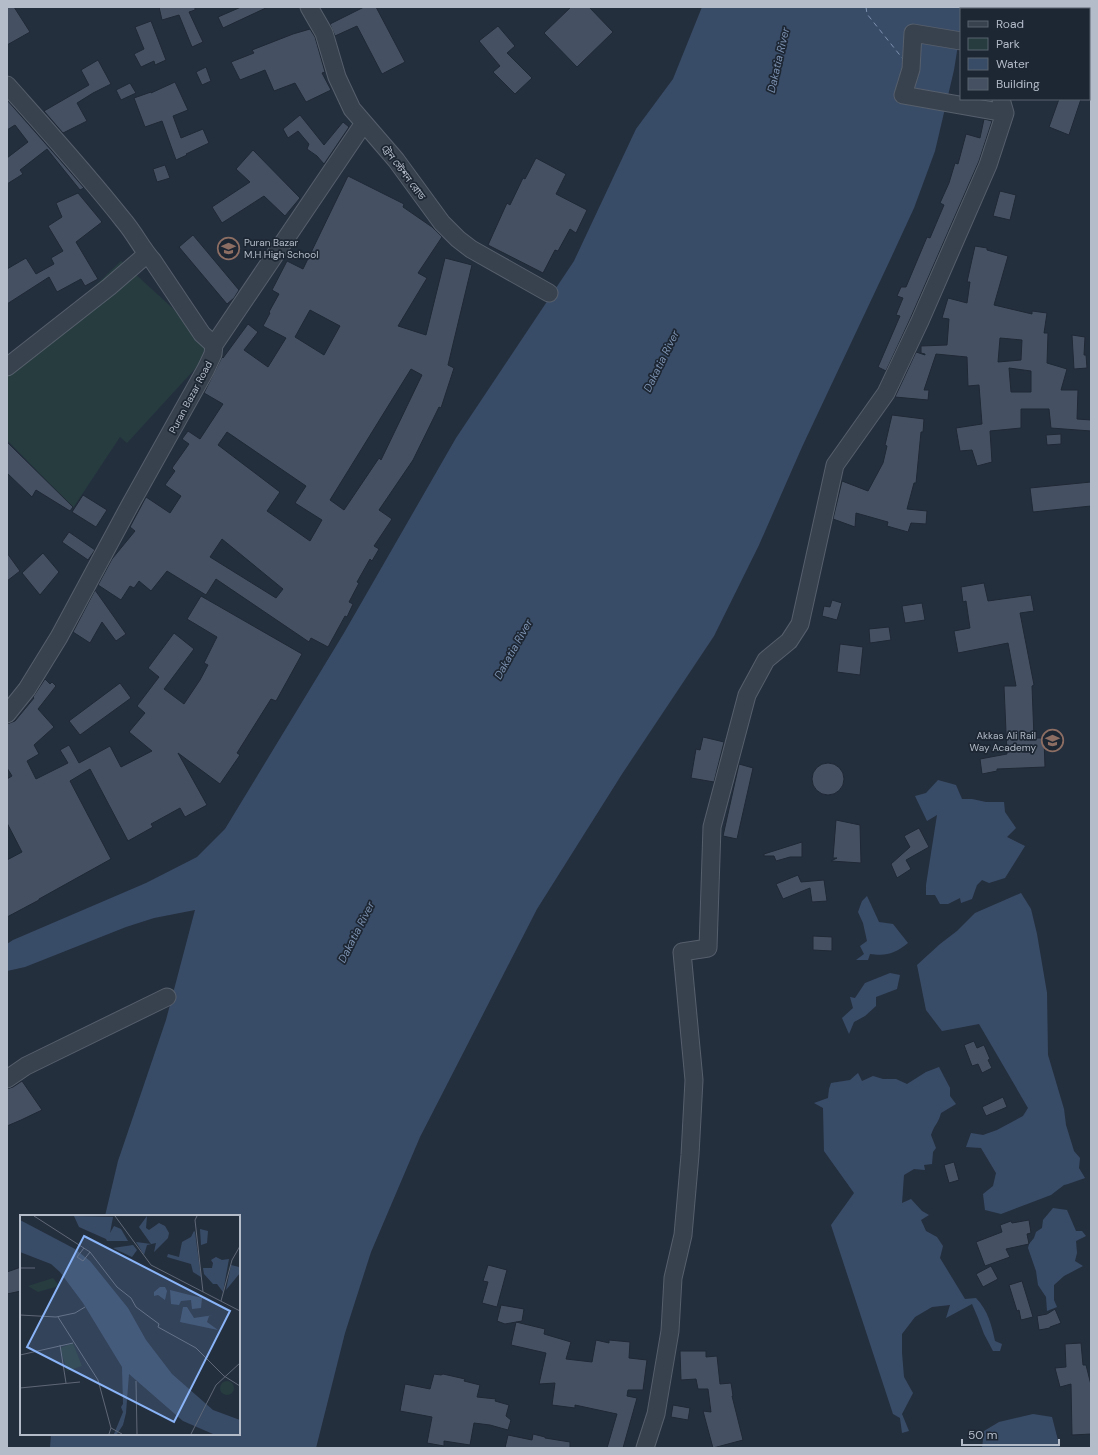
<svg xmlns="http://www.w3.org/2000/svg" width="1098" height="1455" font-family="'DM Sans','Noto Sans Bengali',sans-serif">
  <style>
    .green { fill: #263c3f }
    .water { fill: #394c67 }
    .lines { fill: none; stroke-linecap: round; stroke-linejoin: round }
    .ferry { stroke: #7c92b1; stroke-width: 1; stroke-dasharray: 5 4; stroke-linecap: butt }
    .building { fill: #455162; stroke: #1f2835; fill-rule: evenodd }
    .minor-casing { stroke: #565f6c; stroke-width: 19 }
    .minor { stroke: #38414e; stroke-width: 17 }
    .labels { text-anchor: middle; stroke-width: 3.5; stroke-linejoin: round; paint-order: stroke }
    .street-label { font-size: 10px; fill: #b4bcc9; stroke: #1d2633 }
    .poi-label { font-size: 10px; fill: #b4bcc9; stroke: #1d2633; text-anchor: start }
    .water-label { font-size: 11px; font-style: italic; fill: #7c92b1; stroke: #1d2633 }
    .inset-river { fill: none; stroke: #394c67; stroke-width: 2 }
    .inset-road { fill: none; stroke: #5e6776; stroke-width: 1 }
    .view { fill: #8ab4f8; fill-opacity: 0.15; stroke: #8ab4f8; stroke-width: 2 }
    .inset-edge { fill: none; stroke: #b4bcc9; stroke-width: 2 }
  </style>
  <rect width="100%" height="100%" fill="#242f3e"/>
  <path class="green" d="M121 261 215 347 127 443 120 437 73 508 7 440V370Z"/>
  <path class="water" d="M702 7H964V9H961V26L954 70 935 151 914 208 890 260 802 447 759 545 714 636 622 774 537 909 420 1137 371 1252 345 1333 316 1448H50L51 1434H239V1216H105L118 1161 166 1020 195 910 154 918 126 927 25 967 7 971V944L13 940 146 883 197 857 225 829 344 633 456 438 574 261 636 129 673 79Z
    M938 780 956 785 962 799H972L986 802H1004L1005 812 1016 828 1007 837 1025 846 1005 878 989 883 982 880 977 885 972 899 961 903 960 898 948 904H940L935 895H926V885L937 815 927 821 915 796 926 793Z
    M1021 893 1031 909 1037 934 1047 993 1048 1055 1064 1109 1066 1125 1074 1151 1080 1158 1079 1168 1085 1178 1068 1184 1064 1185 1051 1195 1001 1214 985 1210 983 1194 993 1186 996 1173 981 1148 966 1147 971 1133 983 1135 997 1130 1023 1116 1028 1108 979 1024 942 1031 926 1010 917 965 940 944 957 931 975 913Z
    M867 896 879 922 893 924 908 943C894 954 887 956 870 954L868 960H856L864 954 860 946 867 941 863 923 858 912 862 901Z
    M890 973 900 975 897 989 876 997V1006L865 1016 854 1022 849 1034 842 1018 853 1008 850 997 855 998 865 983Z
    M939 1067 950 1088V1096L956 1104 941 1113C938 1124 934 1125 931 1135L936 1148 933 1152 932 1164 924 1165 925 1170 914 1169 904 1175 902 1203 911 1199 922 1211 929 1215 921 1220 926 1231 937 1237 943 1246 940 1258 965 1299 976 1298C988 1311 991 1323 995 1341L1002 1344 1000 1351H993L984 1334 978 1318 972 1304 946 1318 950 1305 932 1307 915 1317 902 1334V1353L904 1377 913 1393 902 1414 909 1431 902 1433 900 1418 893 1414 831 1225 854 1193 824 1151 823 1108 814 1103 828 1098 829 1089 831 1083 850 1080 858 1073 862 1081 873 1076 883 1079H896L907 1084 926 1072Z
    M1053 1208 1067 1210 1076 1231H1082L1086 1236 1076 1241 1077 1253 1075 1261 1083 1266 1064 1276 1054 1285V1300L1057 1307 1047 1311 1046 1297 1038 1285 1036 1271 1028 1248 1029 1244 1034 1238 1036 1232 1042 1228 1043 1220Z
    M1033 1414 1052 1417 1060 1448H982L984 1431 999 1422Z"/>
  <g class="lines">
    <path class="ferry" d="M866 7 867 14 903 59"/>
  </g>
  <path class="building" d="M7 7H14L30 32 7 45Z
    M159 7H195V10L189 12 203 42 192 47 179 15 162 20Z
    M241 7H268L223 28 218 17Z
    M364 7H376L405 62 382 74 357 26 335 36 330 24Z
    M571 7H589L613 32 577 67 544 33Z
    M151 21 166 60 155 65 154 61 141 67 134 54 144 49 135 27Z
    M498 26 515 46 507 53 532 78 515 94 493 72 500 66 479 41Z
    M310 29 315 37 325 72 322 73 331 90 306 102 295 83 274 91 265 70 240 80 231 62 254 53 252 50 293 34Z
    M98 60 111 84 93 93 77 103 87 121 63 133 44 111 89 85 81 70Z
    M206 67 211 81 202 85 196 72Z
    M175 82 188 110 173 116 181 138 203 129 209 143 186 154 187 155 176 160 162 121 145 127 134 98 151 92V93Z
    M130 83 136 93 121 100 116 90Z
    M1059 99H1081L1069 135 1049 127Z
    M7 100 59 159 84 188 80 190 47 149 20 170 23 174 7 184V158L28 142 15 125 7 130Z
    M300 115 324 145 343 122 349 127 324 164 317 156 307 149 309 144 298 131 288 138 283 129Z
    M984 119 992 121 979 161 911 317 886 371 878 367 900 316 896 315 903 298 897 296 901 287H906L927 237 930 238 944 205 940 203 949 183 955 163 958 164 966 134 980 138Z
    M253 150 300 198 285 216 264 196 222 223 212 207 250 182 236 169Z
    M536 158 566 174 556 194 587 210 576 233 570 229 558 251 555 250 543 273 488 245 507 203 510 205 523 178 525 179Z
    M165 165 170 178 157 182 153 169Z
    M348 176 404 204 403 207 432 227 442 237 418 273 427 278 398 326 426 335 445 258 472 265 448 365 454 368 441 408 439 407 413 460 379 510 392 519 374 546 379 549 372 561 370 559 357 582 359 583 349 602 353 604 347 617 345 616 328 647 311 638 309 642 216 579 206 595 167 571 151 591 139 581 134 588 130 586 121 600 98 585 112 559 135 531 130 527 146 497 170 513 181 496 165 485 175 471 172 468 189 444 182 439 188 431 200 439 223 404 204 393 222 357 223 358 248 324 258 332 244 350 268 367 286 338 263 326 270 313 269 312 279 294 272 290 287 261 303 269ZM310 310 340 326 324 355 295 337ZM411 369 422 375 381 460 379 458 344 510 330 500ZM227 432 306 486 295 503 322 520 310 541 267 511 280 492 218 445ZM222 539 283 589 276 598 210 557Z
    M1000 191 1016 195 1010 220 993 216Z
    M78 193 102 222 76 242 98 279 85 286 81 279 57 292 49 277 7 304V269L26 258 36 274 54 264 51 258 63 251 48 226 62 217 56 203Z
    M193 235 239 290 234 298 227 304 179 247Z
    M975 246 987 248V250L1008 256 994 305 1032 314V311L1047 313 1044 333H1048L1047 363 1067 369 1061 390H1078L1077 419 1091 420V431L1051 428 1049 409H1021V428L990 431 992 462 977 466 972 450 960 451 956 428 982 424 979 385 968 386 967 357 936 354 924 390H929L928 400 895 397 916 352 925 355V354L921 353V346L947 345 949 319 942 318 948 298 967 303 970 282H967ZM1000 338 1022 340 1021 360 998 362ZM1009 368 1031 371V392H1011Z
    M1072 335 1085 337 1084 355H1086L1087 368 1074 369Z
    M892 415 924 419 923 432H921L916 483H914L907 509 927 511 926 524 911 523 908 532 887 526 888 522 856 513 855 527 833 519 842 481 868 491 883 463 887 446 885 445Z
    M1061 434V444L1047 445 1046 435Z
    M7 442 73 507 70 511 36 490 32 497 7 473Z
    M1091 482V506L1033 512 1030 488Z
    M83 495 107 510 96 527 72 512Z
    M69 532 95 550 88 560 62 542Z
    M7 553 20 571 7 581Z
    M43 553 59 572 40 595 22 573Z
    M984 583 988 601 1031 595 1034 611 1020 613 1034 685 1032 686 1034 738H1044L1045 767 997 769V771L982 774 980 759 1007 754 1004 686H1016L1008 643 958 653 954 631 970 628 966 601 963 602 961 587Z
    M95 590 126 634 116 641 102 622 90 643 73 632Z
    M201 596 302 654 276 701 271 699 237 753 240 755 220 784 178 753 207 805 185 817 180 808 151 824 153 827 128 841 90 769 70 781 111 859 39 899V900L7 917V860L22 852 7 823V779L12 776 7 768V724L15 721 34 698 33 697 45 679 50 684 52 682 56 686 38 709 54 727 34 745 39 754 27 761 36 779 68 763 60 750 69 745 79 763 110 746 121 767 152 751 129 732 145 713 137 706 159 677 148 668 174 633 194 649 164 689 184 704 200 680 208 665 204 663 217 637 187 619Z
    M832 600 842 603 837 620 822 616 824 606 830 607Z
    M922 603 925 620 905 623 902 606Z
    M889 627 891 640 870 643 869 629Z
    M840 644 863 647 860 675 837 672Z
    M120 683 131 698 80 735 69 721Z
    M703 737 724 742 714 782 691 778 696 749 700 750Z
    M812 779a16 16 0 1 1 32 0a16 16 0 1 1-32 0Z
    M739 764 753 768 737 839 723 836Z
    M836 820 860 825 861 863 831 861 837 858H833Z
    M919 828 929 847 906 860 911 869 897 878 891 864 910 847 904 836Z
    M802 842V857H790L776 861 774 856H764V854Z
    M798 875 801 882 824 880 827 901 812 902 810 888 783 899 776 884Z
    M813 936 832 937V951L813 950Z
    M974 1041 977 1048 984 1045 990 1059 988 1060 992 1068 982 1073 978 1064 972 1066 964 1045Z
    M22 1081 42 1110 21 1120 7 1126V1089L13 1087Z
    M1003 1097 1007 1107 986 1116 982 1107Z
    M954 1162 959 1180 949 1183 944 1165Z
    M1029 1220 1031 1233 1027 1234 1029 1244 1006 1249 1010 1257 985 1266 976 1242 1002 1232 1000 1225 1011 1221 1012 1223Z
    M488 1265 507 1270 497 1307 482 1303 488 1282 483 1281Z
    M991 1266 998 1279 983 1287 976 1274Z
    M21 1267V1291L7 1294V1272Z
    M1022 1281 1033 1317 1021 1320 1019 1310 1017 1311 1009 1285Z
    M501 1305 524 1309 522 1321 505 1324 497 1321Z
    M1055 1309 1061 1323 1050 1327V1328L1039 1330 1037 1316 1047 1314Z
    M516 1322 545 1329 544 1334 571 1342 566 1359 592 1362 596 1340 609 1343V1340L630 1342 629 1358 647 1360 643 1390H628L627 1396 637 1398 623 1448H607L617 1414 575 1405V1408L552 1405 555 1383 539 1384 546 1353 511 1345Z
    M1081 1343 1083 1365H1086L1091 1385V1434L1072 1435 1071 1384 1060 1387 1055 1368 1066 1367 1065 1344Z
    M680 1351H706V1357L717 1356 720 1384 731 1383 733 1396H732L743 1440 713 1448 703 1411 711 1412 708 1389H698L696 1379 681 1380Z
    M434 1374 441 1375 443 1374 465 1379 464 1381 480 1385 477 1397 496 1399 495 1401 509 1405 506 1416 511 1420 508 1430 490 1425 474 1423 470 1445 444 1441V1446L427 1443 432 1417 400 1411 405 1384 430 1389Z
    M673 1405 690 1408 688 1420 671 1417Z
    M533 1434 545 1437V1438L570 1442V1448H505L508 1435 532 1440Z"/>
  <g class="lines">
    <defs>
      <path id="minor" d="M309 7 324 33 337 77 352 109 396 160 442 223 458 239 471 249 549 293
        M1011 9V7
        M961 41 913 33 911 69 903 95 1005 113
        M7 85C47 130 87 174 124 221 135 234 142 249 153 261L202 334 214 345
        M7 367 109 287 147 254
        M7 714 27 689 59 637 130 505 206 369 213 354 214 345 364 123
        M7 1079 26 1066 167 997
        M645 1448 656 1414 670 1331 673 1278 683 1235 690 1155 694 1080 682 952 708 948 712 827 747 695 766 660 789 641 800 624 835 465 886 393 920 321 988 165 1005 113 1001 99"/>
    </defs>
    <use href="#minor" class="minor-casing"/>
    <use href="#minor" class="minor"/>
  </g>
  <defs>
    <symbol id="school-ring" viewBox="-11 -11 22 22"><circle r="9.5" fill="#1d2633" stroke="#8d6e63" stroke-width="1.5"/><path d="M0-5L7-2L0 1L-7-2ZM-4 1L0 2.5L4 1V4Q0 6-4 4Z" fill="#8d6e63"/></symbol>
  </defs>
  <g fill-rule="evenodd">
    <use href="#school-ring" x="216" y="236" width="25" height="25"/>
    <use href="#school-ring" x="1040" y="728" width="25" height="25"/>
  </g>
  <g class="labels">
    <g class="street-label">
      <text transform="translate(404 172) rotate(53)" y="4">ট্রেন স্টেশন রোড</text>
      <text transform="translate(190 397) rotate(-62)" y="4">Puran Bazar Road</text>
    </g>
    <g class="poi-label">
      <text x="244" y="246">Puran Bazar<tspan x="244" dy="12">M.H High School</tspan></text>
      <text x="1036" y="739" text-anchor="end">Akkas Ali Rail<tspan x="1036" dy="12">Way Academy</tspan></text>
    </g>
    <g class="water-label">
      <text transform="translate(778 60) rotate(-77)" y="4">Dakatia River</text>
      <text transform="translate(661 361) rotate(-64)" y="4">Dakatia River</text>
      <text transform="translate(513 649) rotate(-61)" y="4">Dakatia River</text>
      <text transform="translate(356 932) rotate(-63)" y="4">Dakatia River</text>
    </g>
  </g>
  <g transform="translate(20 1215)">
    <rect width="220" height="220" fill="#242f3e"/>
    <path d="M33 63 39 71 18 77 8 71ZM53 128 62 151 47 156 40 133ZM200 173a7 7 0 1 1 14 0a7 7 0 1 1-14 0Z" fill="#263c3f"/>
    <path d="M54 1 93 2 90 18 94 11 101 14 108 26H87L86 24 59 12ZM127 1 126 13 129 15 139 8 145 11 149 18 148 23 134 37 136 28 127 30 124 40 116 27 131 29 119 12ZM0 5 55 34 70 46 108 93 126 125 152 159 193 195 220 205V219H193L163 206 109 159 106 198 103 210 97 219H94L103 197 101 192 103 189 102 152 63 88 40 57 31 49 0 37ZM180 14 188 16 187 28 181 30ZM174 16 175 17 181 62 173 57 171 49 147 42 148 39 159 42 162 27 171 22ZM113 30 117 35 112 42 93 33ZM196 42 202 45 209 44 203 77 197 69H193L184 59 183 53H192L193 48 191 45ZM211 50 219 52 220 58 206 75ZM140 72H145L147 76 145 85 138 80 134 81V77ZM150 75 182 83 181 93 172 94 171 85 161 86 159 90 151 89ZM163 92H167L174 103 194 100 189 101 187 107 198 115 160 107Z" fill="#394c67"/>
    <path class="inset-river" d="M18 28 35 40 58 44"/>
    <path class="inset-road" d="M14 1 70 37 97 72 111 83 116 92 139 109 138 112 176 133 204 161 220 171M95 1 131 50 220 96M177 1 175 5 183 77M64 33 57 42 63 46 70 37M0 53H15M201 86 212 45 220 31M0 100 36 102 55 98 65 92M38 102 78 165 91 213M40 130 46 168M0 140 53 128M116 166 117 219M0 173 60 167M89 219 91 213 102 219M171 219 196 170 220 148"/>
    <path class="view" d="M64 21 210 96 154 207 7 132Z"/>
    <rect width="220" height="220" class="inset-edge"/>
  </g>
  <rect width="1098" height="1455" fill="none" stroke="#b4bcc9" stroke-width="16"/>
  <rect x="960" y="8" width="130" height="92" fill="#1d2633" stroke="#59626f"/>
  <rect x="968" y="21" width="20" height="6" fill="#38414e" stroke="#59626f"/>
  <text x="996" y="28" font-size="12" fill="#b4bcc9">Road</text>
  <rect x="968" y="38" width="20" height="12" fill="#263c3f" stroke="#59626f"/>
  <text x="996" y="48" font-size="12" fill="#b4bcc9">Park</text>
  <rect x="968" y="58" width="20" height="12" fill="#394c67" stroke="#59626f"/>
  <text x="996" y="68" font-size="12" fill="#b4bcc9">Water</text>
  <rect x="968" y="78" width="20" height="12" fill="#455162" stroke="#59626f"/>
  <text x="996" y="88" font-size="12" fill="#b4bcc9">Building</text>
  <path d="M962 1439v6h97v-6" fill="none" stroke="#b4bcc9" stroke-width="2"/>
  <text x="968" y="1439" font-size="12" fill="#b4bcc9" stroke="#1d2633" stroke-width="3" paint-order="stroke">50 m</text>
</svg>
